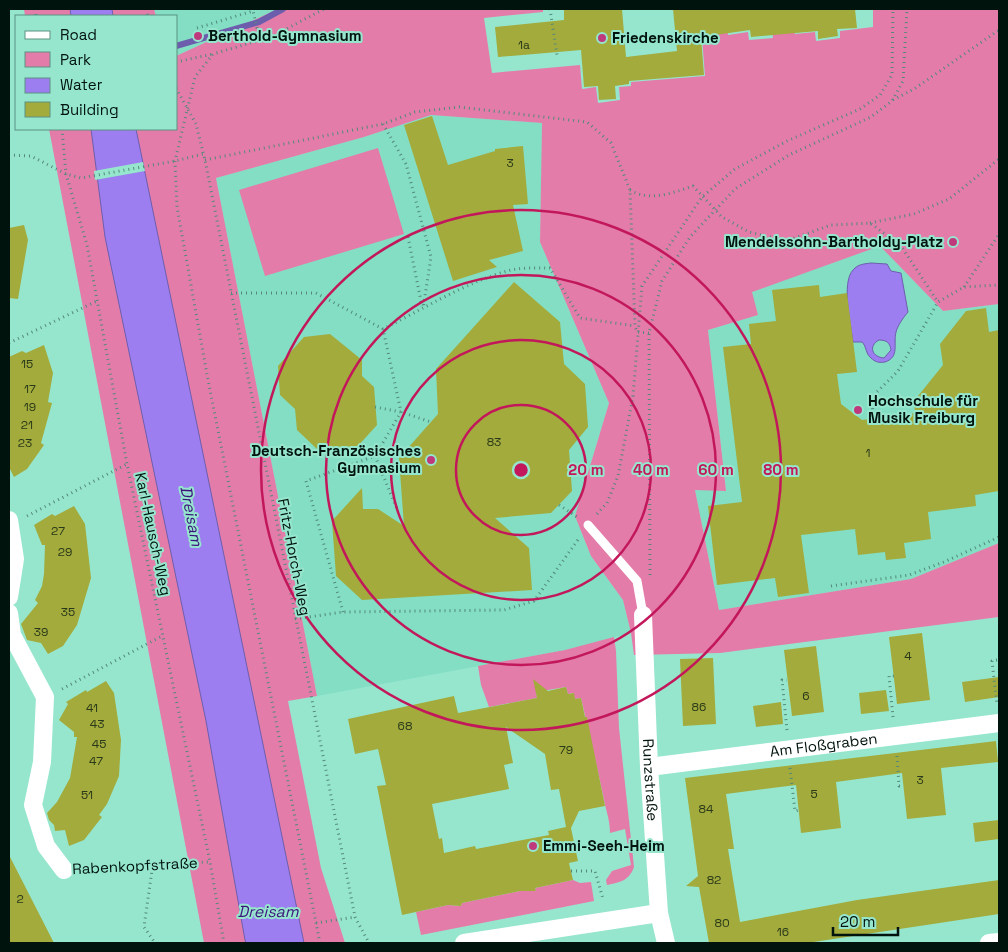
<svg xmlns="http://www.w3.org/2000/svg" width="1008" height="952" font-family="'Space Grotesk',sans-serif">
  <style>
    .built { fill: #83dec3 }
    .green { fill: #e47caa }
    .water { fill: #9c7ef1; stroke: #6d5ead; fill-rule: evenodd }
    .pier { fill: #96e6ce }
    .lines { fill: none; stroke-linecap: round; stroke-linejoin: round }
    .stream { stroke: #6d5ead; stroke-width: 6 }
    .building { fill: #a3ab3c; fill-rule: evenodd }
    .path { stroke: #548979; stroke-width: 3; stroke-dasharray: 1 4; stroke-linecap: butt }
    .lane { stroke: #fff; stroke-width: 9 }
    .street { stroke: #fff; stroke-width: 18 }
    .ring { fill: none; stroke: #c2185b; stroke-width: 2.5 }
    .poi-dot { fill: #bf3a7d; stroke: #96e6ce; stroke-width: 2 }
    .labels { text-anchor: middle; stroke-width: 4; stroke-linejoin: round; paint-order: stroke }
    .number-label { font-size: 12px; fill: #293919 }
    .poi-label { font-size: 15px; font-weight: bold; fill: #00130d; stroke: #96e6ce; text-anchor: start }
    .street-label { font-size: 15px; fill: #00130d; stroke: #96e6ce }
    .water-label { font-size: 16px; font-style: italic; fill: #3c147b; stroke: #96e6ce }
    .centre { fill: #c2185b; stroke: #96e6ce; stroke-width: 2.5 }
    .ring-label { font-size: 15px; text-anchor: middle; font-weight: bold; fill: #c2185b; stroke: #96e6ce; stroke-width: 4; stroke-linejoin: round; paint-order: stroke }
  </style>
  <rect width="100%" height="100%" fill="#96e6ce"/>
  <path class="built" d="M154 9H278L176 56V16H156Z
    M431 115 542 123 540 242 609 403 575 516 591 556 623 600 631 633 565 650 317 696 216 178 364 137Z
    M880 246 943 311 999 304V543L911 579 719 610 695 490H726L708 330 758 315 751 292Z"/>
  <path class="green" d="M24 9H154L156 16H25Z
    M278 9H543V12L484 18 492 73 580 65 582 89 596 87 598 103 620 100 619 87 631 86V82L705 76 701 25H727L728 35 748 32 749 40 773 38 772 30 794 29 795 34 815 32 816 41 840 38V31L873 27V9H999V304L943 311 880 246 752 292 758 315 708 330 726 491 695 490 719 610 911 579 999 543V617L720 653 634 655 631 633 623 600 591 556 575 516 609 403 540 242 542 123 431 115 364 137 216 178 317 696 288 701 321 868 345 943H204L49 129H176V56Z
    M378 148 404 234 265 276 239 190Z
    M614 637 616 651 619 728 634 867C629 881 620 882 607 885L606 880 612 871 631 865 625 829 610 833C610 819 605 808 603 795 596 762 588 729 581 698L575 699 573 693 568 694 566 687 536 692 537 698 489 707 481 685 478 666 565 650Z
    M573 880 580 883 591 882 594 901 421 935 416 912 448 905 461 906 462 903 520 891 536 890 535 888Z"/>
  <path class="water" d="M70 9H112L113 16H71Z
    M91 129H136L304 943H246L245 940 206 721 105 237Z
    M871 263 887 264 891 271 901 273 908 312C903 318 898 325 896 332 893 344 900 357 885 362 879 363 875 362 871 358 865 353 867 347 862 342H853C851 325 841 283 853 270 858 264 864 264 871 263ZM879 340C887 340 890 343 891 350L884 358C872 357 868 346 879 340Z"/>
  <path class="pier" d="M143 162 145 171 95 180 94 171Z"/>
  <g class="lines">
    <path class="stream" d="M176 46 259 22 283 9"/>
  </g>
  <path class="building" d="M564 9H622L626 57 677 51 673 9H855L857 28 837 29 838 36 818 39V31L751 37 750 30 701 37 704 75 629 81V84L615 86 616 99 599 100 598 86 584 87 581 50 498 57 495 27 564 20Z
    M432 116 448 165 495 151V149L523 146 528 204 513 205 523 251 489 260 497 267 453 281 404 125Z
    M24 225 28 240 18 299 9 298V228Z
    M514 282 560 322 564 364 585 384 588 427 569 450 572 491 551 513 495 518 529 548 532 590 362 600 336 576 332 521 362 488 363 509H378L404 526 399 458 438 414 436 369Z
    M819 285 820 297 847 293 857 372 837 374 841 404 862 420 915 413 914 401 943 365 940 344 966 311 986 308 989 332 999 330V491L975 495 976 506 928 512 931 539 904 543 906 558 886 560 885 552 858 555 855 529 801 535 809 593 778 597 775 578 717 585 708 506 742 502 723 347 751 344 749 324 776 321 772 290Z
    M330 334 362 360V376L374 387 377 425 357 447 317 449 297 430 295 409 280 395 278 366 304 337Z
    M44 345 53 373 48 402 52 403 41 443 44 445 27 469 14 477 9 467V357L22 351 26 353Z
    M74 506 85 524 91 578 77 625 63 646 48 654 41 643 27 640 21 624 38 603 35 600 42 586 44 574 45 545H42L34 525 52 514 55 516Z
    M922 633 930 700 897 704 889 637Z
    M816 646 824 712 792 716 784 650Z
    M713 658 716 724 683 726 680 659Z
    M999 677V697L965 702 962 682Z
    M533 679 548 691 566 687 568 694 574 693 575 699 581 698 585 717H587L605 806 579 811 571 828 578 861 569 863 573 880 535 888 536 891H520L462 903 461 906 448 905 402 915 377 786 386 785 378 749 355 754 348 719 454 696 458 713 537 698ZM506 727 545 754 551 790 559 789 566 827 548 831 549 835 476 849 475 846 444 853 442 838 439 839 432 804 509 789 504 765 513 763Z
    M106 681 114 693 121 740 119 776 107 804 99 815 102 817 84 840 69 846 65 830 55 831 54 825 49 820 47 813 57 802 70 778 77 737H74V732L59 720 68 704 66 702 86 690 87 692Z
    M886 690 889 711 861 714 859 693Z
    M781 702 783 724 756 727 753 706Z
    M996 741 998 762 941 768 946 815 907 819 902 773 836 782 841 828 801 833 796 785 726 794 734 849H728L740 922 857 900 999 880V914L807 943H709L699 887 686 886 698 876 685 778Z
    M999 820V839L975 842 973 823Z
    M9 855 54 943H9Z"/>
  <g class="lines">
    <path class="path" d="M35 9 36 16
      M146 9 148 16
      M550 9 557 55
      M197 28 253 11 257 28 271 37
      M176 62 213 54
      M176 88 196 124 205 160 355 917 369 943
      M893 100 914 89 999 30
      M383 124 406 164 431 257 423 309
      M62 129 66 174 87 245 127 464 210 862 224 943
      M9 155 31 156 66 174 81 178 175 161 203 154
      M205 160 383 124 415 112 459 107 587 122 611 143 630 190 635 326 637 332 649 333
      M630 190C650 202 672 193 693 186L722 217 749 232 786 241 831 225 870 223 901 246 938 302 964 287 999 285
      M870 223 914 214 949 199 999 159
      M408 237 422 306
      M964 287 999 234
      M231 293H316L383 329
      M9 343 97 301
      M375 407 401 412 431 422
      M874 419 871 398 898 371 938 302
      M375 456 397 509
      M559 505 577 517
      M597 514 607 503 618 476 633 396 642 286 702 197 735 169 787 141 860 109 880 95 892 75 893 9
      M27 516 127 464
      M650 575 649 333 662 281 690 237 735 189 789 155 871 117 892 101 903 81 907 9
      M831 586 909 575 944 562 999 537
      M343 612 306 481 375 456 401 412 383 329C421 310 467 282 507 271 521 267 536 268 550 268L580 318 635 326
      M295 619 343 612 504 610 534 601 580 537
      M997 660 992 661 997 705
      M62 689 162 636
      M893 717 889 676H894
      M787 730 782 680H787
      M897 756 899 786H903
      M790 768 795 811 799 810
      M153 863 144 927 155 943
      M82 868 153 863 210 862
      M571 871H595L603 899
      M316 923 355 917
      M320 943 208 380 177 207 175 161 195 77 213 54 271 37 324 9"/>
    <path class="lane" d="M588 525 637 581 643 615"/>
    <g class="street">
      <path d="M9 520 15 559 9 597"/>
      <path d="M9 613 12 635 45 697 42 762 33 805 46 846 64 870"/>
      <path id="s1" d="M643 615 649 767 659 913 666 943"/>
      <path id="s2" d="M649 767 999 723"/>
      <path d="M464 943 659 913"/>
      <path d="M989 943 999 942"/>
    </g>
  </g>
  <g class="ring">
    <circle cx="521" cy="470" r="65"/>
    <circle cx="521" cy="470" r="130"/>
    <circle cx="521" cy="470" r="195"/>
    <circle cx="521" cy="470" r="260"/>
  </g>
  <g class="poi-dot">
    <circle cx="198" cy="36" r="5"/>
    <circle cx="602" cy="38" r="5"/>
    <circle cx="953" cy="242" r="5"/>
    <circle cx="858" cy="410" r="5"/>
    <circle cx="431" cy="460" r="5"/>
    <circle cx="533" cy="846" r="5"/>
  </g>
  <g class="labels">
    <g class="number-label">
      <text x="524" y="49">1a</text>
      <text x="510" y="167">3</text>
      <text x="27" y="368">15</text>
      <text x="30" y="393">17</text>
      <text x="30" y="411">19</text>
      <text x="27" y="429">21</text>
      <text x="494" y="446">83</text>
      <text x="25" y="447">23</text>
      <text x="868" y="457">1</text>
      <text x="58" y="535">27</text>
      <text x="65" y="556">29</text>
      <text x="68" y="616">35</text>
      <text x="41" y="636">39</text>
      <text x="908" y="660">4</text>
      <text x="806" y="700">6</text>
      <text x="699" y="711">86</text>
      <text x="92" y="712">41</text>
      <text x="97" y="728">43</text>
      <text x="405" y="730">68</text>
      <text x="99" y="748">45</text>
      <text x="566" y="754">79</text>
      <text x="96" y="765">47</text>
      <text x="920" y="784">3</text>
      <text x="814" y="798">5</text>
      <text x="87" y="799">51</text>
      <text x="706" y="813">84</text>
      <text x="714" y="884">82</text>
      <text x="20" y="903">2</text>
      <text x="722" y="927">80</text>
      <text x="783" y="936">16</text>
    </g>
    <g class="poi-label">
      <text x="208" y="41">Berthold-Gymnasium</text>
      <text x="612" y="43">Friedenskirche</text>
      <text x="943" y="247" text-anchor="end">Mendelssohn-Bartholdy-Platz</text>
      <text x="868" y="406">Hochschule für<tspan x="868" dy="17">Musik Freiburg</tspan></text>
      <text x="421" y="456" text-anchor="end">Deutsch-Französisches<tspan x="421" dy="17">Gymnasium</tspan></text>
      <text x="543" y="851">Emmi-Seeh-Heim</text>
    </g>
    <g class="street-label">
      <text transform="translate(153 534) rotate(78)" y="5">Karl-Hausch-Weg</text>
      <text transform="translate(294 557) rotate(79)" y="5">Fritz-Horch-Weg</text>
      <text dy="5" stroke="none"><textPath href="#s2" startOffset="176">Am Floßgraben</textPath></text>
      <text dy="5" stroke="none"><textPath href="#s1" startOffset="165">Runzstraße</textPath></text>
      <text transform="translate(135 866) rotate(-3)" y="5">Rabenkopfstraße</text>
    </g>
    <g class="water-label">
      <text transform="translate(192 516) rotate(79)" y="6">Dreisam</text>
      <text x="268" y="917">Dreisam</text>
    </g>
  </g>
  <circle cx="521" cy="470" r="8" class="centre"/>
  <g class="ring-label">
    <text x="586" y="475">20 m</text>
    <text x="651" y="475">40 m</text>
    <text x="716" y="475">60 m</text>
    <text x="781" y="475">80 m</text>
  </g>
  <rect width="1008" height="952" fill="none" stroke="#00130d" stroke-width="20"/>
  <rect x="15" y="15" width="162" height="115" fill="#96e6ce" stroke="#5a9281"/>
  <rect x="25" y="31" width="25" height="8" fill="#ffffff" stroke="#5a9281"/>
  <text x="60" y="40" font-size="15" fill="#00130d">Road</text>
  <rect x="25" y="52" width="25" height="15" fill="#e47caa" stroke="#5a9281"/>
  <text x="60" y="65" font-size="15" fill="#00130d">Park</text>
  <rect x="25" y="78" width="25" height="15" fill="#9c7ef1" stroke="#5a9281"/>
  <text x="60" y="90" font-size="15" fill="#00130d">Water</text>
  <rect x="25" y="102" width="25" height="15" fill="#a3ab3c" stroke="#5a9281"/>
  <text x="60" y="115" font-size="15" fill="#00130d">Building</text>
  <path d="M833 927v8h65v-8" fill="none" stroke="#00130d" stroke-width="2.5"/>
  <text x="840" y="927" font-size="15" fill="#00130d" stroke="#96e6ce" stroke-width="4" paint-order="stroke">20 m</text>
</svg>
